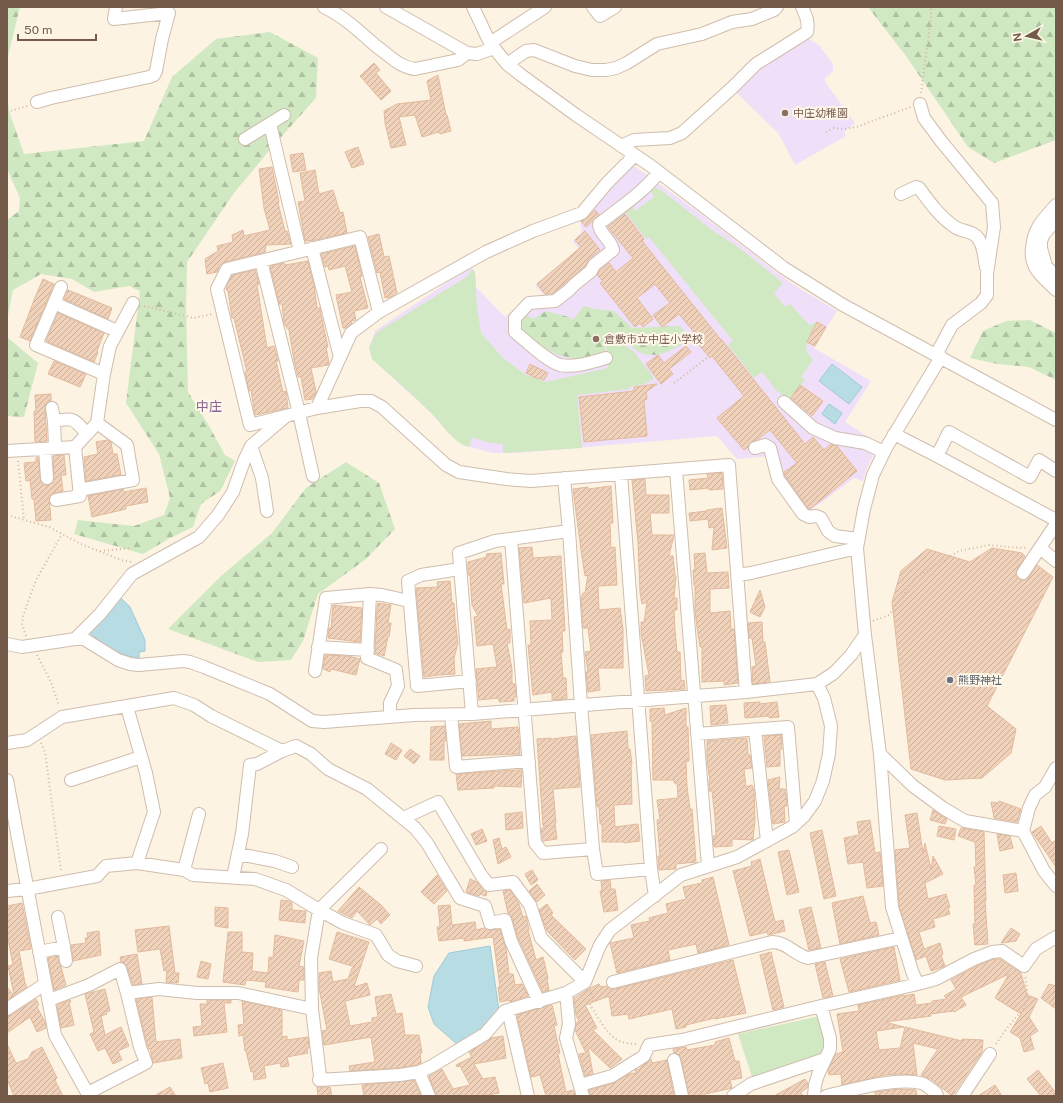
<svg xmlns="http://www.w3.org/2000/svg" width="1063" height="1103" viewBox="0 0 1063 1103" font-family="'Public Sans','Noto Sans JP',sans-serif">
  <style>
    .education { fill: #f0dff8 }
    .forest { fill: url(#forest-firs) }
    .park { fill: #d0e9c2 }
    .water { fill: #b8dce4; stroke: #9ecbd6 }
    .building { fill: url(#building-hatch); stroke: #e3ba9c }
    .lines { fill: none; stroke-linecap: round; stroke-linejoin: round }
    .minor-casing { stroke: #cfbdad; stroke-width: 14 }
    .path { stroke: #d5b69e; stroke-width: 2; stroke-dasharray: 1 3; stroke-linecap: butt }
    .minor { stroke: #fff; stroke-width: 12 }
    .education-dot { fill: #8d6e63; stroke: #fff7e8; stroke-width: 1.5 }
    .worship-dot { fill: #6b7280; stroke: #fff7e8; stroke-width: 1.5 }
    .labels { text-anchor: middle; stroke-width: 4; stroke-linejoin: round; paint-order: stroke }
    .education-label { font-size: 11px; fill: #785e54; stroke: #fff7e8; text-anchor: start }
    .worship-label { font-size: 11px; fill: #5b616d; stroke: #fff7e8; text-anchor: start }
    .quarter-label { font-size: 13px; fill: #886596; stroke: #fff7e8 }
  </style>
  <defs>
    <pattern id="forest-firs" width="22" height="20" patternUnits="userSpaceOnUse"><rect width="22" height="20" fill="#d0e9c2"/><path d="M5 1l3.5 6h-7zM16 11l3.5 6h-7z" fill="#adc0a0"/></pattern>
    <pattern id="building-hatch" width="6" height="6" patternUnits="userSpaceOnUse"><rect width="6" height="6" fill="#f0d2bb"/><path d="M-1 1l2-2M0 6l6-6M5 7l2-2" fill="none" stroke="#c7ad9a"/></pattern>
  </defs>
  <rect width="100%" height="100%" fill="#fcf3e3"/>
  <!-- education -->
  <path class="education" d="M807 38 819 45 833 64V71L825 78V82L855 123 844 132 846 136 795 165 779 134 735 91 766 60Z
    M633 165 697 211 779 274 799 288 837 311 814 348 871 381 845 422 879 444 867 468 863 481 854 478 799 519 774 480 769 456 737 459 717 436 517 453H492L463 445 449 433 429 411 372 359 369 348 375 331 470 267 475 272 476 287 505 317 525 300 547 299 535 285 579 249 573 241 582 232 579 218Z"/>
  <!-- forest -->
  <path class="forest" d="M7 7H20L7 60Z
    M868 7H1056V140L994 163 968 147 906 56Z
    M270 32 318 58 316 98 273 146 234 193 187 262 186 307 188 392 209 426 225 455 235 461 220 491 201 504 193 527 170 538 143 554 74 534 78 520 134 526 164 515 170 498 159 454 126 403 140 291 129 286 94 292 72 279 41 274 13 290 7 321V220L19 211 20 198 7 169V92L9 111 24 154 144 141 172 77 216 39Z
    M584 306 594 309 614 311 632 328 680 326 691 339C675 348 654 363 636 350 622 340 626 337 607 337L604 355 579 360 555 354 518 331V321L524 313 533 319 546 311 569 317 573 320Z
    M1030 320 1056 333V380L1029 367 998 364 970 358 983 331 1006 321Z
    M7 337 38 363 24 417 7 416Z
    M346 462 379 483 395 529 366 559 318 594 303 641 291 660 258 662 168 629 221 576 272 533 306 488Z"/>
  <!-- park -->
  <path class="park" d="M654 187 661 190 712 230 738 247 783 283 774 293 785 307 790 304 809 325 817 322 807 342 806 350 813 360 801 377 805 380 789 400 777 391 762 372 754 378 728 345 733 341 649 237 646 239 624 210 630 205 635 211 654 197 651 191Z
    M472 269 475 272 477 308 481 333 503 358 526 375 546 382 608 368 606 343 617 340 634 352 654 378 645 384 629 387V389L577 395 582 448 503 453V444L486 442 472 437 469 447C452 443 441 421 428 410 410 392 391 376 372 359L369 348 376 333 468 276Z
    M820 1016 828 1038 825 1057 754 1083 738 1034Z"/>
  <!-- water -->
  <path class="water" d="M832 364 862 387 849 404 819 381Z
    M829 404 842 413 835 424 822 414Z
    M119 596 130 607 145 640V651L139 652V658C118 656 102 643 86 630Z
    M490 946 499 1011 479 1032 458 1045 434 1024 428 1007 434 976 449 953Z"/>
  <!-- building -->
  <path class="building" d="M374 63 380 70 376 73 391 91 381 100 360 76Z
    M438 75 446 115H447L451 131 440 134 439 132 422 137 415 115 399 117 406 145 391 148 385 123 384 111 397 104 431 100 427 81Z
    M358 147 364 164 352 168 345 152Z
    M303 153 306 170 293 172 290 155Z
    M272 167 279 202 278 203 285 231H287L291 244 266 245 265 252 225 262 220 265 217 272 207 274 205 259 218 251 217 246 233 242 232 235 243 230 244 236 270 230 264 208 259 169Z
    M315 170 319 194 333 190 340 213 343 212 347 233 316 240 305 241 298 202 305 201 300 173Z
    M595 210 599 215 586 227 581 221 587 218Z
    M625 214 644 239 642 241 721 340H722L805 444 813 437 824 450 831 444 837 446 857 471 810 509 808 508 785 476 784 472 797 463 770 430 758 439 750 443 748 447 744 450 717 418 744 396 712 356 710 358 695 340 698 337 679 314 662 327 653 315 670 303 655 284 637 298 653 319 643 327 640 323 635 327 600 283 603 281 597 275 600 270 609 263 616 272 633 258 608 227Z
    M585 231 600 250 589 259 585 266 563 285 552 294H545L537 284 581 247 575 240Z
    M379 234 384 257 389 256 397 293 391 297 385 298 380 272 377 273 368 237Z
    M355 246 362 276 360 277 368 308 354 311 356 320 351 321 352 323 346 328H343L336 295 352 292 345 266 329 270 328 266 325 267 321 254Z
    M308 261 314 285 317 308H320L321 315 328 347H326L329 363 328 365 311 368 316 392 313 399 305 400 301 377H298L294 360 289 330 284 324 282 304H279L270 266 284 263 285 265Z
    M255 270 259 284 257 285 267 348 274 346 278 361H276L283 392 286 391 288 408 255 415 251 390 249 391 245 372H247L234 318H232L228 291H227L226 287 232 275Z
    M43 279 54 284 30 341 20 337 36 295Z
    M68 290 112 308 108 319 64 299Z
    M58 313 104 333 97 351 98 352 94 362 46 341Z
    M817 322 826 327 815 346 807 342Z
    M686 346 691 352 669 369 673 374 661 384 646 364 658 355 664 363Z
    M54 361 86 374 80 387 48 374Z
    M530 364 548 373 544 380 539 378 538 379 526 373Z
    M657 384 646 392 647 399 644 400 647 436 584 442 579 397 634 391V387Z
    M800 385 823 401 812 416 791 398Z
    M51 394V401L47 402 45 409 47 441 35 442 34 411H36L35 395Z
    M107 440 111 442 113 454H117L121 475 86 481 84 457 98 454 96 442Z
    M64 455 66 475H61L63 491 54 493 49 496 51 520 36 521 34 499H32L30 480 26 481 24 463 36 462V457H38L41 482 43 485H48L54 482V478L53 456Z
    M722 473 723 489 709 490V488L690 490 689 480 708 478 707 474Z
    M645 479 646 495H669V513H650L652 535H674L669 556H673L675 576H676L674 598H677V610H674L675 630 677 652H680L681 681 684 680 685 689 646 691 645 676 649 675 641 633V622H644L647 602 642 604 640 592 638 543 632 480Z
    M611 486 613 523H610L611 548 615 547 617 585 598 586 599 610 620 608 623 629V668H598L600 690 588 692 586 672H588L585 652 591 651 588 628H583L581 598 583 593H585L588 575 585 576 581 550 573 489 588 487V489Z
    M146 488 148 502 126 506V509L92 517 88 496 123 489 124 492Z
    M722 508 727 548 712 550 714 527 709 528 708 519 690 521 689 513 707 511V510Z
    M532 547 533 558 561 556 565 631H562L563 652H561L563 678H566L567 699 552 700V692L533 695 528 645H531L530 621 552 620 551 598 524 603 519 548Z
    M992 548 1022 553 1025 556 1016 572V577L1019 579 1023 580H1027L1037 565 1053 577 987 706 1016 729 1011 753 982 778 945 780 911 769 892 602 901 571 927 549 970 562Z
    M501 553 504 584H501L507 630 510 629V643H507L512 669V684H515L516 697H514V701L499 702V698L479 700 476 669 497 667 493 644 477 646 474 617 478 616 472 605 470 575H468V562L487 557 486 554Z
    M705 553 707 573 728 572 729 588 710 589V613L730 611 731 629H734L738 683 724 685V681L702 682V647H700L697 627 695 611V585H694L693 570H695L694 554Z
    M450 581 452 603H454L455 620 458 643 454 658 455 674 438 675 424 677 416 588 438 587 437 582Z
    M760 590 765 607 760 617 750 612Z
    M378 603 391 605 388 623H391L389 637H388L384 656 375 653 377 608Z
    M333 605 362 608 360 642 328 638 329 628H331Z
    M762 622 763 642H765L770 682 753 684 752 667 756 666 752 638H749L748 623Z
    M325 655 348 656 360 659 356 675 331 669 330 672 323 669Z
    M760 702V704L777 702 779 717 769 718V716L745 718 744 703Z
    M726 705 728 723 711 725 710 706Z
    M664 708 665 715 686 708V727H688L689 761 686 762 687 787 690 809H692L696 862 676 864V869L659 870 658 856H660L657 820 660 819 657 800 678 798 677 783H674V780H653L652 721H650V709Z
    M491 721V729L518 727 520 754 462 756 459 724Z
    M445 726 446 741H444V760H430L431 727Z
    M627 731 628 749H630L632 764H631L632 804 614 805 615 827 638 824 640 841 624 843 623 842H602V824H600L599 806 597 807 591 735Z
    M781 735 782 749H780V766L767 767 764 736Z
    M576 736 580 787 553 789 556 823H555L557 839 543 841 541 829 547 826H543L537 739 551 738V739Z
    M747 738 748 755H750L752 768 744 769 746 787 752 785 754 790 755 820 753 840 732 839V846L714 847 713 836H716L715 818 712 791H709V780H710L707 761V741Z
    M391 743 402 750 396 760 385 754Z
    M410 749 420 756 414 764 404 756Z
    M516 770H522L521 787 494 786V788L458 790 456 774Z
    M780 777 779 789H785L786 794 787 806H784L785 822 773 824 768 780Z
    M999 801 1021 809 1017 822 994 818 991 802 998 803Z
    M933 810 947 819 945 824 930 820Z
    M522 812 523 828 506 830 505 814Z
    M917 813 923 853 925 843 931 869 933 856 943 874 925 883 928 899 946 894 950 907 948 908 950 914 933 919 935 927 919 932 924 949 940 943 943 954 941 955 945 966 931 971 926 956 916 960 899 906 895 850 910 848 905 815Z
    M870 820 875 853 880 852 883 886 867 888 863 862 848 864 844 838 859 835 857 822Z
    M939 826 956 829 954 840 937 836Z
    M1041 826 1052 843 1056 840V867L1032 832Z
    M961 828 984 832 986 901H985L988 944 975 945 973 924H975L974 885H976L974 867H976L975 842 958 836Z
    M482 829 487 841 476 845 471 834Z
    M822 830 836 896 824 899 810 833Z
    M997 834 1010 836 1013 848 1000 851Z
    M499 838 502 849 506 847 511 857 498 864 493 840Z
    M789 850 799 892 787 895 778 852Z
    M760 859 775 922 783 920 785 931 768 935 767 932 750 936 733 871 752 866 751 862Z
    M532 870 538 880 531 885 525 874Z
    M1016 873 1018 891 1005 893 1003 875Z
    M437 875 447 891 434 904 421 892Z
    M713 877 729 945 698 953 696 944 668 950 670 960 617 973 610 943 634 938 631 925 650 921 649 918 668 913 666 904 686 899 683 887 702 883V880Z
    M470 879 477 882 483 890 487 892 486 896 480 894 479 896 466 892Z
    M610 880 611 889H615L618 910 604 912 600 891H602L601 881Z
    M537 884 545 895 537 902 529 891Z
    M359 887 380 904 390 915 381 924 377 919 370 925 357 911 352 918 338 911Z
    M510 890 518 901 523 917 526 916 529 930H528L536 960 543 957 548 978 547 979 549 990 543 992 518 938 512 918 508 913 503 891Z
    M863 896 870 923 876 922 879 935 840 944 832 903Z
    M281 900 289 901 292 903V910L306 911 305 923 279 920Z
    M22 903 31 949 19 951 25 983 27 987 14 995 8 966 13 965 8 939H7V906Z
    M547 904 553 913 551 915 586 949 575 960 547 931 539 910Z
    M450 905 452 925 475 922 476 930 484 928 488 930 500 929 506 948 509 974H513L515 985 522 984 528 996 510 1002V1000L500 1002 498 987H500L493 937 464 941V938L439 941 437 927 440 926 438 906Z
    M215 907 228 908V928L215 926Z
    M811 907 821 948 809 950 799 910Z
    M169 926 175 973H179L178 983 166 982 167 970 164 971 160 949 138 952 135 930Z
    M1011 928 1020 934 1016 941 1001 943Z
    M99 931 101 955 73 961 71 945 86 943 85 938H88L87 933Z
    M228 932H242V952L253 953 252 971 268 973 269 957 273 958 275 935 304 941 299 966 304 967V980H299L298 992 265 987 266 982 246 980 245 985 223 982Z
    M337 932 369 942 354 987 367 983 370 995 345 1001 350 1026 372 1022V1018L378 1017 375 997 391 994 396 1014 402 1013 405 1035H419L422 1053H420L421 1063 417 1065 399 1068 350 1071 349 1066 375 1062 371 1037 324 1045 322 1031 327 1030 319 988V973L331 971 333 982 348 979 352 968 355 967 329 959Z
    M894 947 900 980 849 992 840 959Z
    M771 952 784 1007 773 1010 760 955Z
    M137 954 142 984 133 985 127 967 125 964 121 962 120 957Z
    M58 956 66 985 54 990 48 958Z
    M994 959H1000L1021 973 1027 995 1038 999 1029 1017 1038 1031 1030 1036 1034 1049 1024 1052 1020 1038 1010 1032 1021 1014 995 998 1009 974 961 997 966 1005 954 1012V1011L930 1014 931 1016 885 1022 904 1027 876 1031 879 1050 900 1048 905 1027 962 1041V1039L983 1040 982 1052 952 1096 931 1079 921 1075 938 1049 913 1043 917 1075 898 1074 885 1075 842 1085 841 1074 829 1075 828 1070 836 1054 843 1052 837 1014 859 1011 858 1005 904 995V996L914 994 916 1005 932 1003V1001L947 999 944 996 956 989 951 980 977 966Z
    M733 960 746 1013 715 1019V1018L686 1025V1027L676 1029 672 1009 629 1019 628 1014 612 1016 609 996 585 1005 597 1028 593 1030 622 1059 610 1068 588 1047 593 1074 585 1076 579 1054 586 1053 575 1030 576 1023 579 1021 576 1015 574 998 590 988 599 984 601 987 607 986 611 989H615Z
    M201 961 211 964 208 979 197 977Z
    M825 962 833 996 823 998 815 964Z
    M1049 984 1056 986V1009L1041 998Z
    M7 987 14 996 7 1000Z
    M105 989 110 1011 106 1012 107 1014 101 1016 105 1035 121 1027 129 1046 118 1051 122 1060 113 1064 105 1048 98 1051 90 1034 94 1032 85 994Z
    M152 997 156 1042 180 1039 182 1058 153 1063 150 1048 149 1049 147 1045 136 999Z
    M36 999 39 1005 37 1007 45 1022 46 1028 37 1032 30 1017 7 1033V1016L11 1015Z
    M70 1000 71 1002H69L74 1025 61 1028 57 1005Z
    M207 1000H231V1003H224L227 1032 194 1036 193 1027 202 1026 200 1004H207Z
    M242 1001 282 1010V1037L287 1036V1040L308 1037 309 1048H307L308 1053 287 1057 289 1066 281 1067 280 1063 264 1066 266 1078 254 1080 253 1071 251 1072 246 1051H245L243 1035 239 1036 238 1025 244 1024Z
    M552 1005 557 1025 554 1026 560 1053 558 1054 566 1092 573 1090 575 1096H546L540 1075 531 1077 517 1015Z
    M503 1036 506 1058 474 1064 483 1079 495 1077 499 1093 482 1096H436L429 1076 442 1069 453 1089 470 1085 460 1066 457 1067 456 1065 472 1057 469 1052 491 1038Z
    M729 1038 735 1061H739L742 1078 730 1080 732 1088 705 1094V1096H689L681 1058 679 1055 674 1053 673 1049 686 1047 687 1050 715 1045V1042Z
    M7 1044 16 1063 28 1059 32 1052 42 1047 57 1078 55 1080 63 1096H14L7 1079Z
    M651 1059 652 1063 667 1060 674 1096H590L589 1090 614 1083 629 1074 636 1073 635 1070 640 1069V1068Z
    M223 1063 228 1088 210 1092 208 1083 205 1084 201 1068Z
    M1038 1070 1056 1093V1096H1041L1027 1079Z
    M805 1079 808 1083 807 1088 801 1092 802 1096H774Z
    M414 1080 421 1096H364L362 1085Z
    M995 1085 1002 1096H978Z
    M170 1087 176 1096H154Z
    M317 1087H330L332 1096H318Z
    M899 1089 916 1090 917 1096H875V1092Z"/>
  <g class="lines">
    <defs>
      <path id="minor" d="M324 7C343 16 360 32 376 46 389 55 399 67 415 69L458 60 467 53
        M386 7 467 53 477 54 494 48
        M473 7 490 43 507 64 521 75 576 115 651 166 784 268 843 305 1056 420
        M593 7 600 16 615 7
        M490 43 545 7
        M507 64 526 51 534 50 575 66 592 70H606L616 68 627 63 657 44 702 34 732 22 752 19 774 10 777 7
        M37 102 51 98 149 77 154 75 156 71 162 39 169 13 114 19 116 7
        M920 104 924 118 941 141 992 203 994 227 987 274V295L981 303 952 325 936 355
        M270 124 300 251
        M245 139 284 115
        M621 146 634 140 670 138 682 133 732 88 756 64 807 32C809 22 806 16 802 7
        M901 194 916 187 919 188C930 203 940 217 955 227 962 232 971 230 977 237 984 244 984 258 986 267
        M1056 205C1043 220 1034 227 1032 248 1031 255 1032 261 1035 267 1039 275 1049 283 1056 290
        M1056 220 1044 234 1041 241V248L1046 266 1056 277
        M360 237 379 312 351 333 317 408 250 425 217 289 227 269Z
        M312 248 340 357
        M261 261 299 413 313 476
        M61 287 36 345 104 374
        M54 303 117 331
        M379 312 486 252 533 231 582 213 607 183 635 155
        M606 358C592 362 575 368 560 365 547 361 526 341 515 332V318L529 303 555 301 568 291 575 284 591 271 594 265 613 250C611 239 599 234 599 224 620 207 642 194 659 172
        M784 402 813 428 835 438 865 443 884 452
        M52 408 54 421
        M317 408 360 401H371L382 407 446 465 459 472 506 479 531 481 729 465 746 692
        M894 434 937 456
        M251 446 262 478 267 511
        M55 448 54 421C74 417 74 419 87 434
        M755 448 765 445 770 448 778 479 803 514 809 517 816 516 821 518 828 531 835 536 858 539
        M45 449 47 478
        M7 451 75 447 97 423 104 374 110 346 133 303
        M676 470 708 866
        M1056 471 1039 460 1030 477 949 432 937 456 1056 520
        M621 474 651 869 655 896
        M79 490 133 480 127 445 97 423
        M56 500 80 496 75 447
        M569 531 581 705 593 849
        M511 539 535 843 543 853 593 849 597 874 651 869
        M1040 548 1056 561
        M460 569 421 575 408 581 417 686 470 681
        M1023 573 1056 524
        M738 575 751 573 857 548
        M370 594 367 658 396 670 398 686 390 703V717
        M75 639 100 614 132 574 199 537 218 515 233 492 244 461 251 446 285 417
        M7 644 22 647 75 639H84L118 660 130 664 139 665 183 661 190 662 204 667 270 694 312 721 324 722 414 715 472 714 746 692 817 684 834 673 851 655 865 635
        M318 647 368 650
        M315 671 326 598 370 594 382 595 409 601
        M127 707 146 773 154 812 137 863
        M472 714 459 553 495 541 569 531 564 478
        M451 715 456 767 529 761
        M755 730 767 841
        M697 734 788 727 796 823
        M7 743 27 740 62 717 174 698 194 705 211 716 282 751 296 746 311 754 328 769 367 789 415 828 427 843 460 898 485 906 490 923 505 920 511 941 539 1002
        M880 754 913 786 943 808 965 821 1023 831
        M1056 768 1045 787 1035 795 1029 808 1023 831 1044 871 1056 886
        M7 780 55 1035 89 1096
        M71 780 141 757
        M403 818 438 802 481 875 489 885 513 882 530 905 541 938 585 982
        M381 849 319 910 343 923 376 935 388 955 397 961 416 966
        M238 854 275 861 292 867
        M184 870 199 814
        M233 877 242 834 250 765 257 764 282 751
        M7 891 27 889 97 876 106 866 137 863 184 870 193 875 255 879 286 890 319 910 311 958 312 1009 320 1076 319 1080 400 1075 419 1072 432 1066 485 1034 505 1011 566 993 585 982 600 945 610 930 681 875 737 857 792 827 804 816 815 801 823 781 829 754 831 726 824 698 817 684
        M58 917 64 947
        M39 952 64 947 66 961
        M613 982 772 942C787 942 795 955 808 958L901 938
        M918 984 913 974 892 907 880 754 865 635 857 548 864 509 873 475 886 448 941 357
        M566 993 569 1024 566 1038 583 1096
        M49 1000 89 985 120 969 127 993 159 989 197 993H238L312 1009
        M7 1009 45 984
        M508 1010 528 1096
        M674 1060 682 1096
        M419 1072 429 1096
        M580 1085 612 1076 644 1056 649 1045 682 1040 821 1006 918 984 936 979 974 959 992 952 1002 951 1024 966 1036 949 1056 937
        M88 1093 146 1063 140 1047 127 993
        M733 1096 751 1084 825 1059
        M814 1096 815 1085 818 1075 830 1049V1038L821 1006
        M826 1096C853 1090 894 1077 921 1083 926 1084 932 1090 936 1093L937 1096
        M962 1096 990 1054"/>
    </defs>
    <!-- minor casing -->
    <use href="#minor" class="minor-casing"/>
    <!-- path -->
    <path class="path" d="M921 93 931 17V7
      M7 112 27 106
      M826 132 834 128 843 129 856 127 911 107
      M7 136V156
      M144 306 194 318 212 314
      M674 383 708 357
      M18 461 24 520
      M7 515 49 527 81 544 121 560 131 562
      M100 551 131 548
      M873 621 889 615 916 577 959 551 989 545 1009 547 1027 548
      M26 636 22 624 23 616 36 580 62 534
      M37 655 51 682 59 706
      M41 743 45 752 61 871
      M590 990 594 1000 590 1005C596 1014 607 1034 616 1039 622 1043 630 1044 638 1044
      M996 1044 1007 1028 1023 1009 1028 997 1025 975"/>
    <!-- minor -->
    <use href="#minor" class="minor"/>
  </g>
  <!-- markers -->
  <g class="education-dot">
    <circle cx="785" cy="113" r="4"/>
    <circle cx="596" cy="339" r="4"/>
  </g>
  <circle class="worship-dot" cx="950" cy="680" r="4"/>
  <g class="labels">
    <!-- education labels -->
    <g class="education-label">
      <text x="793" y="117">中庄幼稚園</text>
      <text x="604" y="343">倉敷市立中庄小学校</text>
    </g>
    <!-- worship labels -->
    <g class="worship-label">
      <text x="958" y="684">熊野神社</text>
    </g>
    <!-- quarter labels -->
    <g class="quarter-label">
      <text x="209" y="411">中庄</text>
    </g>
  </g>
  <!-- border -->
  <rect width="1063" height="1103" fill="none" stroke="#735a49" stroke-width="16"/>
  <!-- north arrow -->
  <g transform="translate(1027 36) rotate(262)" stroke="#fff7e8" stroke-width="3" paint-order="stroke">
  <path d="M0-3L7 15L0 10L-7 15Z" fill="#735a49"/>
  <text y="-6" font-size="11" font-weight="bold" text-anchor="middle" fill="#735a49">N</text>
  </g>
  <!-- scale -->
  <path d="M18 34v6h78v-6" fill="none" stroke="#735a49" stroke-width="2"/>
  <text x="24" y="34" font-size="12" fill="#735a49" stroke="#fff7e8" stroke-width="3" paint-order="stroke">50 m</text>
</svg>
